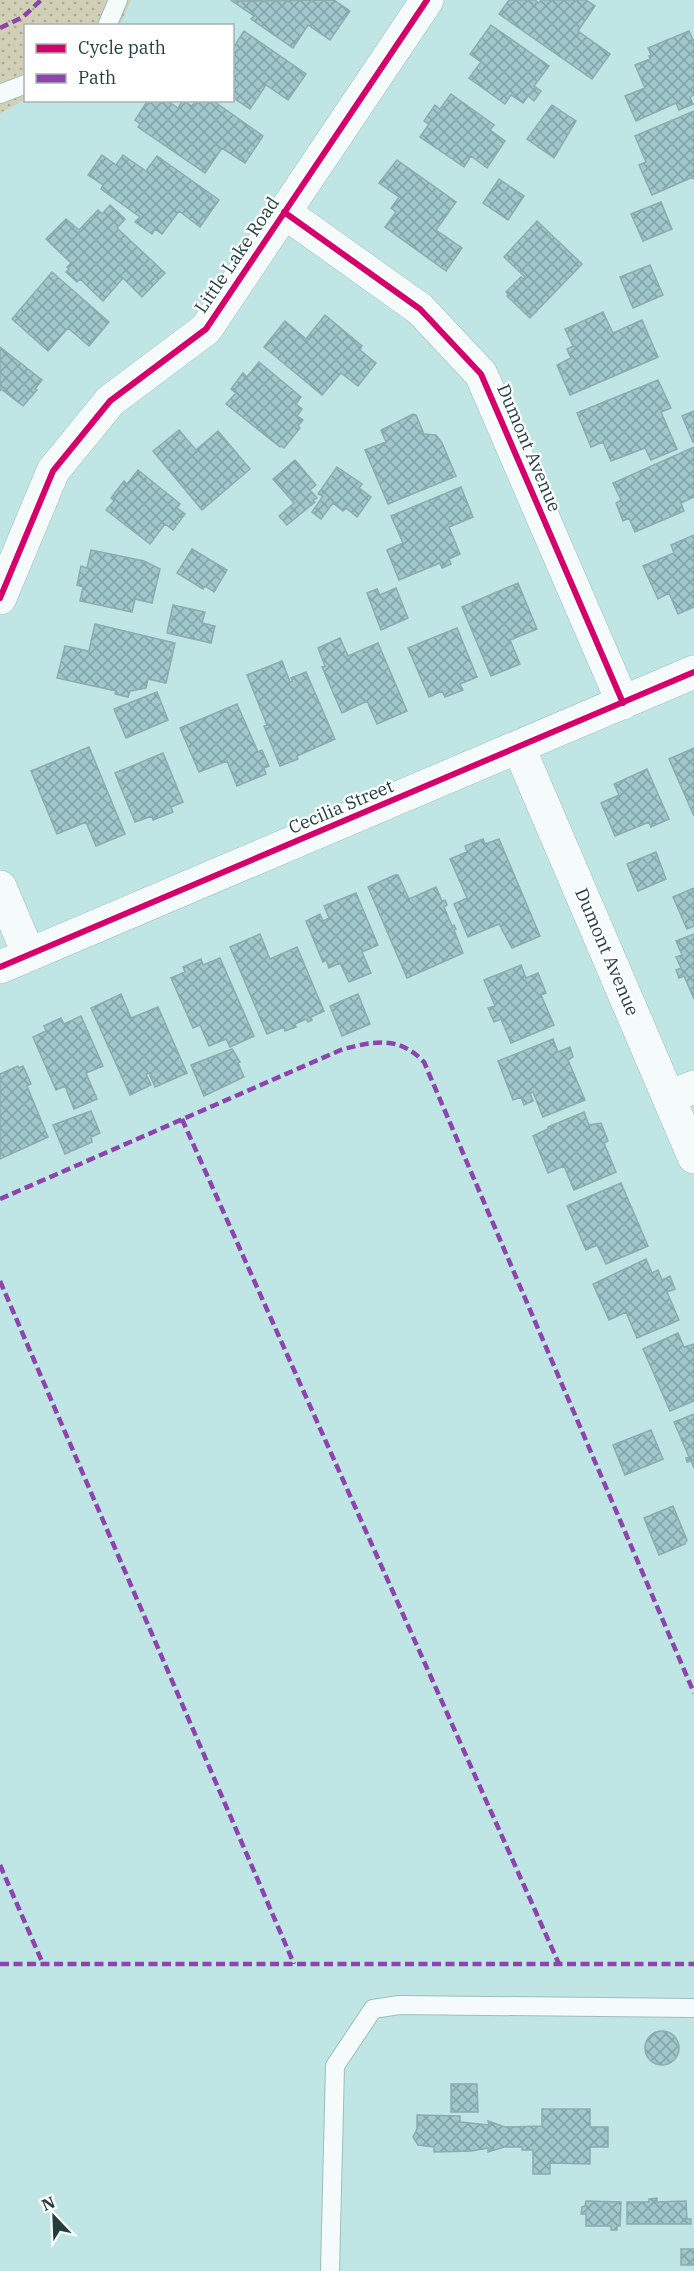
<svg xmlns="http://www.w3.org/2000/svg" width="694" height="2271" viewBox="0 0 694 2271" font-family="'IBM Plex Serif',serif">
  <style>
    .park { fill: url(#park-dots) }
    .building { fill: url(#building-cross-hatch); stroke: #8eabae; stroke-width: 1.5 }
    .lines { fill: none; stroke-linecap: round; stroke-linejoin: round }
    .lane-casing { stroke: #9fbdbd; stroke-width: 20 }
    .street-casing { stroke: #9fbdbd; stroke-width: 34 }
    .lane { stroke: #f5fbfb; stroke-width: 18 }
    .street { stroke: #f5fbfb; stroke-width: 33 }
    .quiet { stroke: #8e44ad; stroke-width: 4.5; stroke-dasharray: 9 4.5; stroke-linecap: butt }
    .cycleway-casing { stroke: #fff; stroke-width: 10 }
    .cycleway { stroke: #d6006c; stroke-width: 6 }
    .labels { text-anchor: middle; stroke-width: 4.5; stroke-linejoin: round; paint-order: stroke }
    .street-label { font-size: 18px; fill: #223f3f; stroke: #fff }
  </style>
  <defs>
    <pattern id="park-dots" width="8" height="8" patternUnits="userSpaceOnUse" patternTransform="scale(1.5)"><rect width="8" height="8" fill="#d1d0b6"/><path d="M2 2h.1M6 6h.1" fill="none" stroke="#a9aa95" stroke-width="1.8" stroke-linecap="round"/></pattern>
    <pattern id="building-cross-hatch" width="8" height="8" patternUnits="userSpaceOnUse" patternTransform="scale(1.5)"><rect width="8" height="8" fill="#9fc7cc"/><path d="M0 0l8 8M0 8l8-8" fill="none" stroke="#81a3a7"/></pattern>
  </defs>
  <rect width="100%" height="100%" fill="#bfe5e5"/>
  <!-- park -->
  <path class="park" d="M0 0H131L120 25 26 26 25 100 0 113Z"/>
  <!-- building -->
  <path class="building" d="M334 0 350 11 330 40 308 25 293 48 251 19 254 16 232 1Z
    M509 0H535L539 3 541 0H586L595 6 578 31 610 54 592 79 499 14Z
    M491 25 549 66 534 86 541 91 534 101 528 96 523 103 511 95 505 104 469 78 481 62 470 54Z
    M244 31 306 74 288 100 266 85 250 109 232 97V44L235 45Z
    M689 31 694 42V95L690 97 693 104 679 110 676 103 636 121 625 96 645 88 635 65 650 59 649 56 651 55 648 48Z
    M451 94 494 125 490 130 505 141 487 168 471 156 464 167 420 137 429 124 424 121 435 105 440 109Z
    M148 100H166L178 108 183 100 192 106 196 100H212L263 136 245 163 222 148 205 173 138 127 140 124 135 120Z
    M552 105 576 121 554 158 527 139Z
    M694 111V180L693 177 652 195 639 165 646 162 635 136Z
    M102 155 116 165 123 155 146 171 157 156 219 200 200 227 179 211 162 234 155 229 152 234 135 222 140 217 101 189 103 185 88 175Z
    M397 160 456 202 436 230 462 248 446 271 385 227 396 212 391 208 399 197 379 183Z
    M499 179 524 196 508 220 483 203Z
    M661 202 672 229 643 241 631 214Z
    M110 205 125 219 117 228 165 273 142 297 123 278 103 301 80 279 77 282 66 272 69 269 67 267 71 263 46 239 66 219 79 230 98 210 102 214Z
    M537 221 582 264 530 318 507 296 508 294 506 292 521 277 524 279 525 277 504 257Z
    M650 265 663 295 633 308 620 277Z
    M52 272 109 322 89 346 68 328 48 351 12 319Z
    M603 312 613 333 642 320 658 357 570 395 557 365 571 358 567 349 573 346 565 329Z
    M325 315 362 346 360 350 376 363 358 386 341 373 322 395 264 347 285 321 306 339Z
    M0 347 42 380 35 389 37 390 23 406 1 389 0 391Z
    M259 362 301 397 296 404 302 409 297 416 303 420 298 426 300 428 284 448 281 446 280 447 226 404 236 393 231 389 243 373 247 377Z
    M658 380 671 408 661 412 677 449 651 460 645 448 611 461 603 442 591 447 577 413Z
    M694 411V442H693L682 416Z
    M413 414 416 415 424 434 436 435 442 443 456 476 388 504 365 450 386 442 381 430Z
    M179 430 196 450 218 431 250 469 202 510 153 451Z
    M694 447V497L681 503 684 511 635 532 629 518 623 521 616 503 621 500 613 483Z
    M295 460 316 485 310 490 317 498 313 500 315 502 287 525 279 516 294 503 273 479Z
    M337 467 362 484 359 488 371 497 357 517 346 508 343 511 333 503 321 519 312 512 323 496 318 494Z
    M138 470 180 504 177 508 185 514 173 530 165 524 150 544 106 510 114 501 111 498 124 481 127 484Z
    M461 487 473 517 449 527 460 554 449 559 451 564 442 568 440 563 399 580 387 550 403 543 391 516Z
    M694 535V607L678 614 669 593 658 599 643 566 674 553 671 545Z
    M192 549 227 570 214 592 205 586 203 589 177 573Z
    M91 550 144 561 160 569 152 603 135 599 132 612 80 601 83 587 77 585 81 566 87 568Z
    M518 583 537 629 510 640 520 664 491 676 462 607Z
    M396 588 408 618 381 630 367 593 377 589 380 595Z
    M173 605 205 612 202 623 215 626 211 643 167 633Z
    M95 624 175 643 166 683 148 679 146 688 130 691 128 697 115 694 116 691 57 678 65 646 89 651Z
    M457 628 477 677 460 684 463 690 445 697 442 691 429 697 408 648Z
    M340 638 348 656 378 643 407 711 377 724 367 701 342 713 322 667 325 666 318 648Z
    M282 661 290 682 292 681 291 678 306 672 335 739 297 756 298 759 280 766 264 726 267 725 247 675Z
    M157 692 168 720 126 738 114 709Z
    M237 704 258 752 262 750 269 766 264 768 266 774 237 786 227 761 199 772 180 728Z
    M89 747 125 834 96 846 86 822 57 834 31 771Z
    M694 748V816L669 759Z
    M163 753 183 802 171 807 173 812 153 820 152 816 135 822 115 773Z
    M647 769 669 819 651 827 649 822 615 836 601 803 619 795 614 784Z
    M483 839 485 844 499 839 540 936 512 948 499 924 468 937 454 904 467 898 450 859 467 852 465 846Z
    M656 852 666 879 638 891 627 864Z
    M395 875H398L409 899 436 887 442 901 445 900 447 905 444 907 452 926 454 925 456 929 454 930 463 953 407 978 368 887Z
    M694 888V926L687 929 673 897Z
    M356 893 378 945 362 952 371 973 349 982 340 963 329 968 326 960 323 962 306 921 320 914 323 921 329 918 324 906Z
    M260 934 270 959 297 947 324 1011 311 1017 312 1020 308 1022 306 1019 295 1024 296 1027 285 1031 284 1027 267 1034 230 947Z
    M694 934V999L684 976 679 978 676 970 681 968 676 957 682 955 676 941Z
    M220 958 254 1036 230 1047 226 1039 209 1046 200 1025 193 1028 171 978 185 972 183 967 201 959 203 965Z
    M521 965 526 978 538 973 546 993 541 995 554 1025 511 1043 501 1019 494 1022 488 1008 495 1006 484 980Z
    M121 994 131 1018 158 1007 187 1073 155 1087 149 1073 146 1074 151 1085 130 1095 91 1008Z
    M358 994 370 1024 342 1036 330 1006Z
    M81 1016 103 1066 86 1073 97 1099 74 1109 65 1086 56 1090 33 1037 46 1031 44 1026 61 1018 64 1024Z
    M553 1039 558 1052 570 1047 573 1057 568 1060 585 1100 543 1117 533 1092 530 1093 533 1101 524 1105 521 1097 513 1100 498 1061Z
    M232 1049 240 1062 238 1063 244 1077 204 1096 191 1065Z
    M18 1066 19 1068 23 1066 31 1084 27 1086 48 1137 0 1159V1074Z
    M91 1111 100 1133 91 1137 92 1142 65 1154 53 1125Z
    M584 1112 589 1125 601 1123 608 1141 604 1143 616 1172 574 1190 564 1166 548 1173 533 1136 548 1129V1127Z
    M621 1183 648 1246 606 1264 597 1245 586 1250 567 1206Z
    M646 1259 652 1273 658 1270 662 1280 670 1276 675 1289 667 1292 679 1320 637 1338 626 1312 609 1320 593 1284Z
    M678 1333 684 1347 694 1344V1401L670 1411 643 1349Z
    M694 1414V1468L691 1461 687 1462 686 1458 689 1457 674 1422Z
    M651 1430 663 1459 625 1475 613 1445Z
    M673 1506 687 1540 685 1544 659 1555 644 1518Z
    M645 2048a17 17 0 1 1 34 0a17 17 0 1 1-34 0Z
    M451 2084H477L478 2112H451Z
    M542 2109H590V2127H608V2147H590V2164L550 2163V2174H533V2150H522V2147H504L488 2152V2148L471 2151 434 2152V2147L418 2145 413 2137 417 2129V2115L460 2116V2122L489 2125 488 2121 505 2127 542 2126Z
    M657 2198V2202L686 2201 687 2219H691V2224H627V2202H649V2199Z
    M586 2201 621 2202 620 2226H617V2230H611V2226H586V2214H581L582 2207 585 2206Z
    M681 2249H694V2265H681Z"/>
  <g class="lines">
    <defs>
      <path id="lane" d="M107 26 118 0
        M0 94 26 84
        M330 2271 335 2066 373 2009 399 2005 694 2008"/>
      <path id="street" d="M284 212 420 309 481 374 623 703
        M0 598 53 471 110 401 206 329 427 0
        M519 748 694 1157
        M0 887 29 955
        M0 967 694 672
        M669 1097 694 1087"/>
    </defs>
    <!-- lane casing -->
    <use href="#lane" class="lane-casing"/>
    <!-- street casing -->
    <use href="#street" class="street-casing"/>
    <!-- lane -->
    <use href="#lane" class="lane"/>
    <!-- street -->
    <use href="#street" class="street"/>
    <!-- quiet -->
    <path class="quiet" d="M0 28 23 17 41 0
      M182 1119 559 1964
      M0 1199 343 1049C376 1041 399 1036 424 1062L694 1693
      M0 1281 294 1964
      M0 1865 43 1964
      M0 1964H694"/>
    <defs>
      <path id="cycleway" d="M284 212 420 309 481 374 623 703
        M0 598 53 471 110 401 206 329 427 0
        M0 967 694 672"/>
    </defs>
    <!-- cycleway casing -->
    <use href="#cycleway" class="cycleway-casing"/>
    <!-- cycleway -->
    <use href="#cycleway" class="cycleway"/>
  </g>
  <g class="labels">
    <!-- street labels -->
    <g class="street-label">
      <text transform="translate(237 255) rotate(-56)" y="6">Little Lake Road</text>
      <text transform="translate(529 448) rotate(67)" y="6">Dumont Avenue</text>
      <text transform="translate(341 807) rotate(-23)" y="6">Cecilia Street</text>
      <text transform="translate(607 952) rotate(67)" y="6">Dumont Avenue</text>
    </g>
  </g>
  <!-- legend -->
  <rect x="24" y="24" width="210" height="78" fill="#ffffff" stroke="#a7b2b2" stroke-width="1.5"/>
  <rect x="36" y="44" width="30" height="9" fill="#d6006c" stroke="#a7b2b2" stroke-width="1.5"/>
  <text x="78" y="54" font-size="18" fill="#223f3f">Cycle path</text>
  <rect x="36" y="74" width="30" height="9" fill="#8e44ad" stroke="#a7b2b2" stroke-width="1.5"/>
  <text x="78" y="84" font-size="18" fill="#223f3f">Path</text>
  <!-- north arrow -->
  <g transform="translate(54 2217) rotate(337)" stroke="#ffffff" stroke-width="4.5" paint-order="stroke">
  <path d="M0-4.5L10 22L0 15L-10 22Z" fill="#223f3f"/>
  <text y="-9" font-size="16" font-weight="bold" text-anchor="middle" fill="#223f3f">N</text>
  </g>
</svg>
